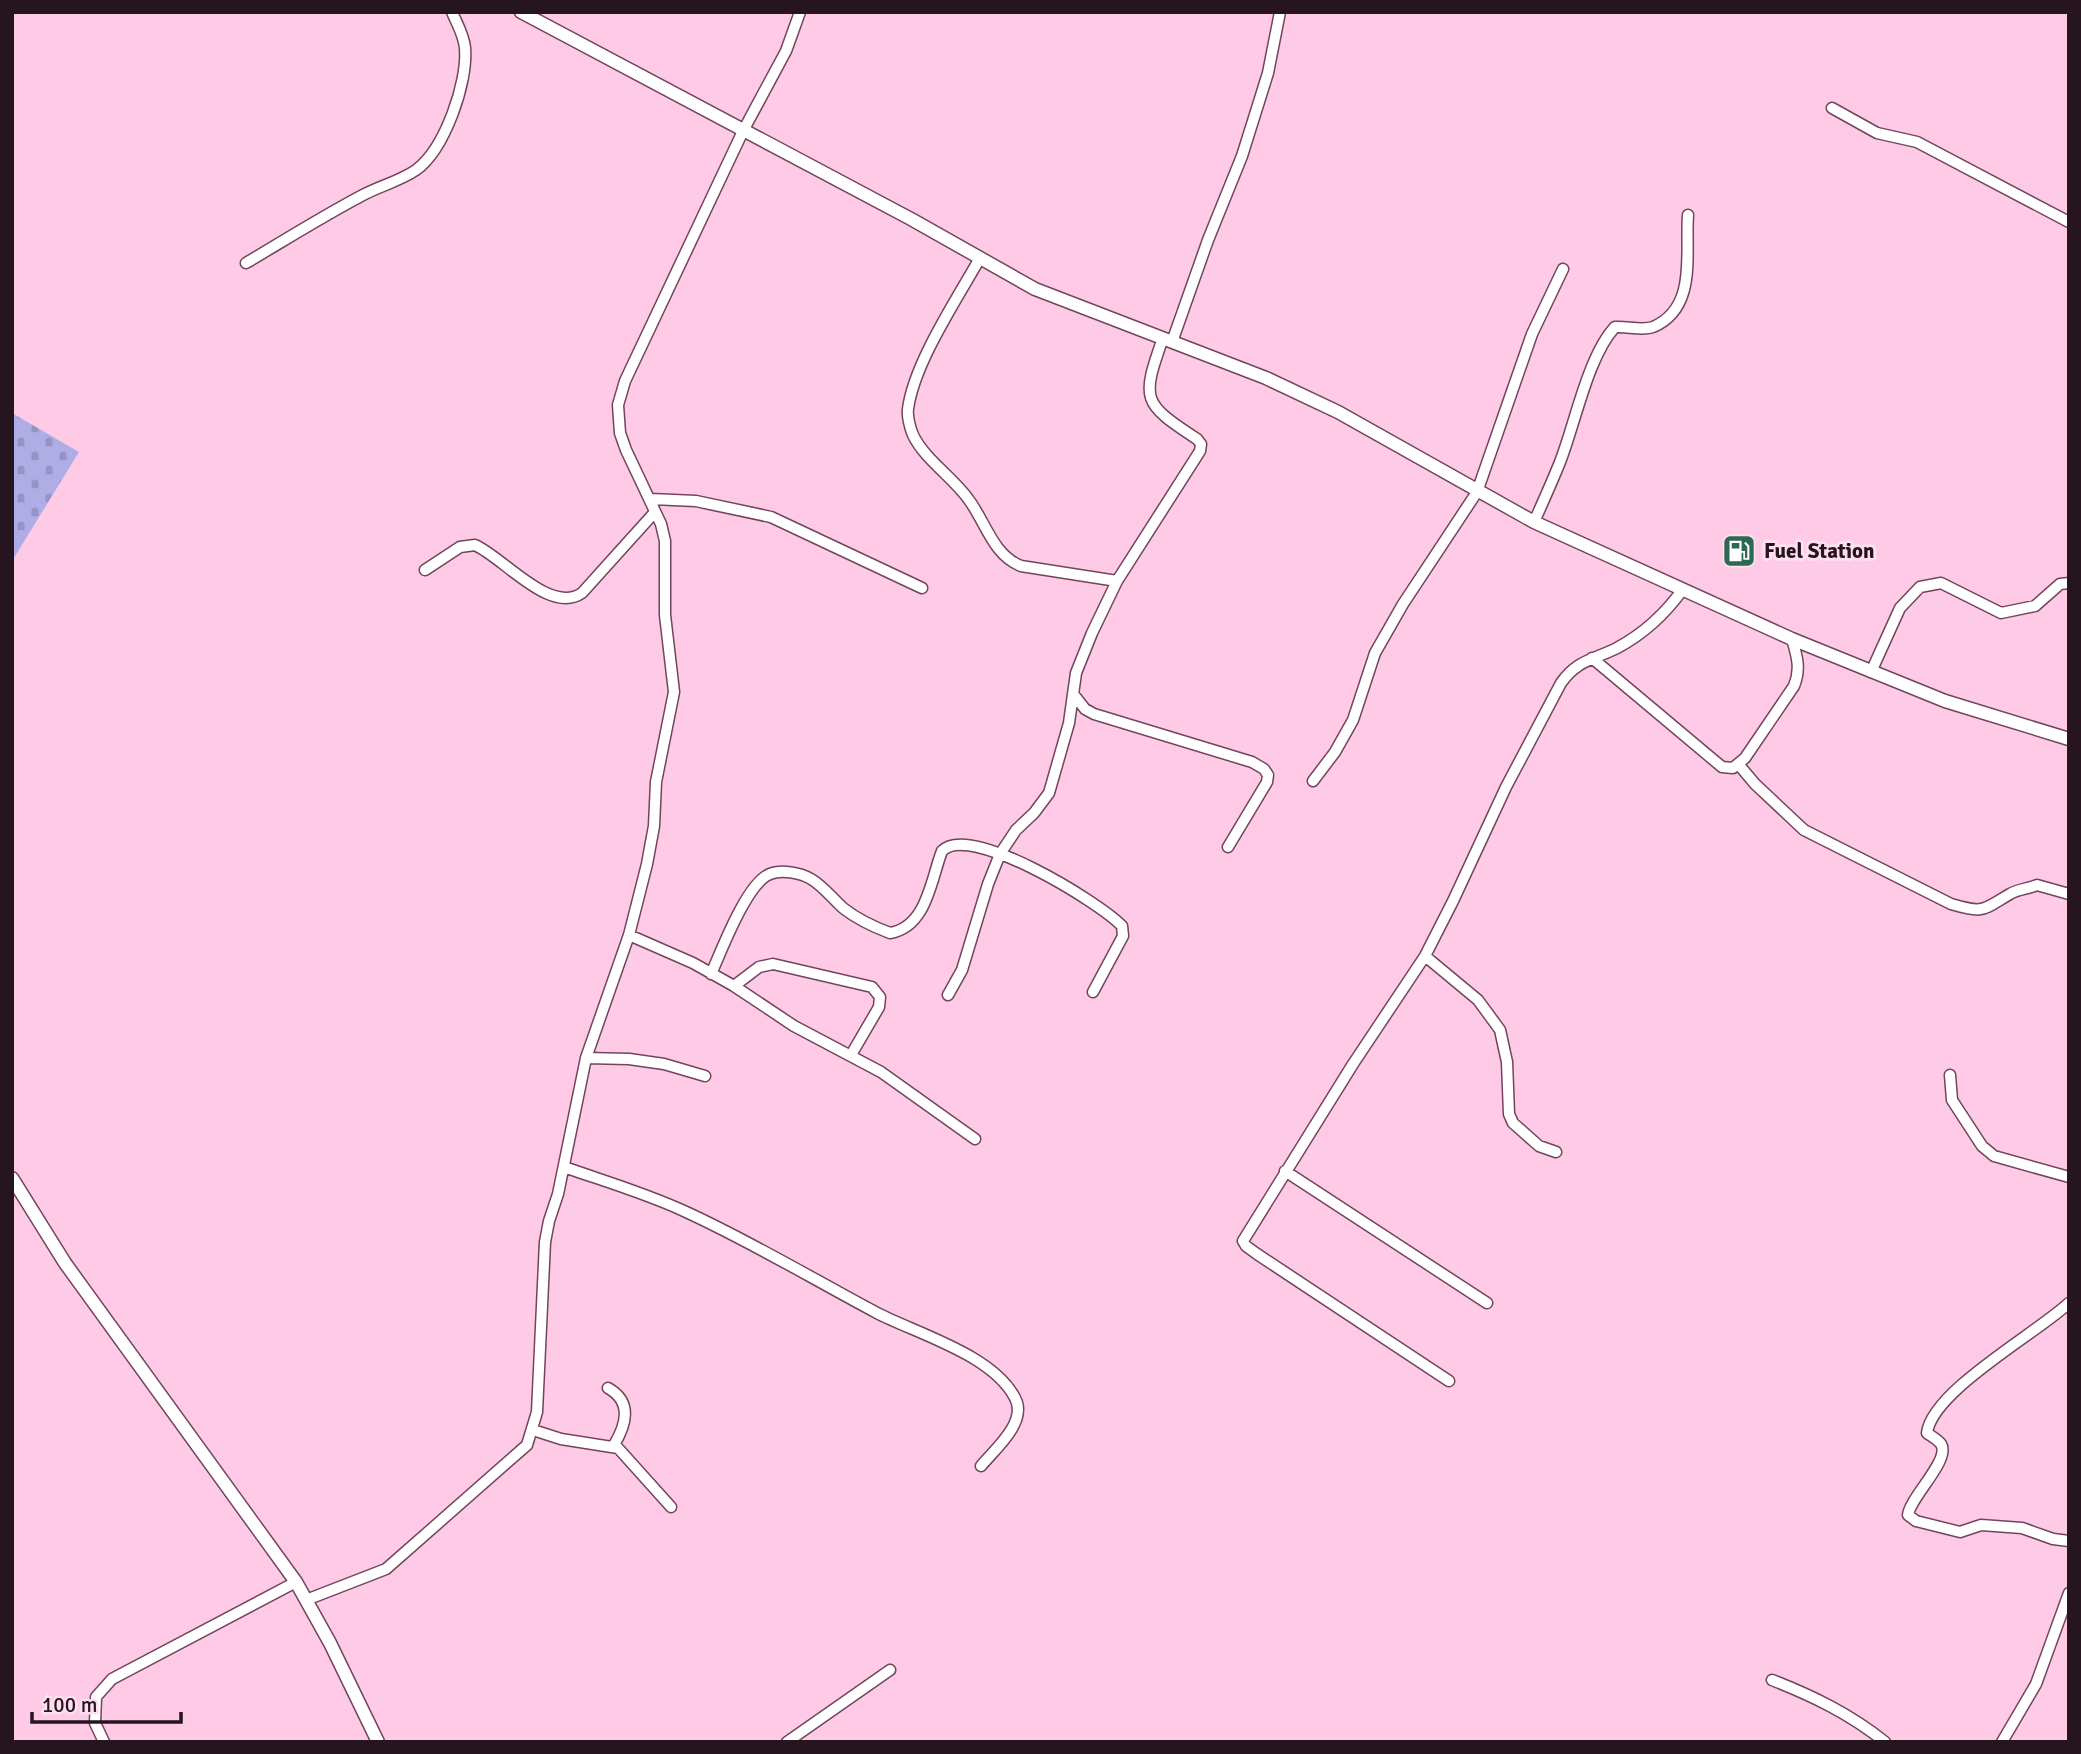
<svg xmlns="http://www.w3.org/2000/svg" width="2081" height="1754" viewBox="0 0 2081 1754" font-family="Signika,sans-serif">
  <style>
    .cemetery { fill: url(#cemetery-stones) }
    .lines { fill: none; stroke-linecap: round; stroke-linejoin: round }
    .minor-casing { stroke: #70455d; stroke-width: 13 }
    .tertiary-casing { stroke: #70455d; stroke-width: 15 }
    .minor { stroke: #fff; stroke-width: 10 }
    .tertiary { stroke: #fff; stroke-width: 12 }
    .labels { text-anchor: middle; stroke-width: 6; stroke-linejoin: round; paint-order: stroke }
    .poi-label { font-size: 21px; font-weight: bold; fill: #26141e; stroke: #fedeef; text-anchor: start }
  </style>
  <defs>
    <pattern id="cemetery-stones" width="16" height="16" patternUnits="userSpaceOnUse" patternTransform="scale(1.75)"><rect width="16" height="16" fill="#afade5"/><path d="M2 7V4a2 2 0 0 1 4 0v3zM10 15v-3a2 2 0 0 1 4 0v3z" fill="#9694c4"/></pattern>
  </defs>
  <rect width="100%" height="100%" fill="#fecae5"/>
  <!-- cemetery -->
  <path class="cemetery" d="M12 413 79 452 12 561Z"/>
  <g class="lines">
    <defs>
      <path id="minor" d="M1832 108 1877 133 1917 142 2069 222
        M980 258C957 299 914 363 908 409 907 416 910 428 913 435 925 460 953 477 969 500 986 523 993 555 1021 566L1117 581
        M246 263C285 240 323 216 363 195 380 186 400 181 416 170 445 149 468 82 465 48 464 35 457 24 452 12
        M1172 342 1208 240 1242 156 1268 73 1280 12
        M651 499 696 501 771 517 922 588
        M1534 522C1543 502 1552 482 1560 462 1575 424 1588 356 1615 327 1627 326 1642 331 1653 327 1698 308 1685 252 1688 215
        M425 570 460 547 475 545C504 558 550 615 582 593L655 512
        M1592 658 1722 767 1733 768 1745 758 1794 686C1801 669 1797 656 1792 639
        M1871 672 1900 608 1920 587 1941 583 2001 613 2035 606 2060 584 2069 583
        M1074 695 1085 709 1094 714 1252 762 1264 769 1268 775 1267 782 1228 847
        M1739 765 1755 784 1804 830 1951 904C1985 914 1982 910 2010 894 2018 889 2028 889 2037 885L2069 894
        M1313 781 1335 752 1353 720 1375 653 1403 604 1477 492 1532 334 1563 269
        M629 935 693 963 734 986 794 1026 881 1072 975 1139
        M1425 956 1478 1000 1500 1030 1507 1062 1509 1114 1513 1123 1539 1146 1556 1152
        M711 974C721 952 747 882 770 874 781 869 801 873 811 879 823 886 833 899 843 908 857 919 874 927 890 933 927 927 931 879 942 851 969 822 1099 902 1122 926L1123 936 1093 992
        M734 986 759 967 773 964 872 987 880 997 879 1007 851 1055
        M948 995 962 970 988 884 1000 854 1016 830 1034 813 1049 793 1069 723 1076 673 1092 633 1117 581 1200 451 1201 444 1197 439C1142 403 1141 400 1163 338
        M586 1058 629 1059 664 1064 705 1076
        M1950 1075 1952 1100 1982 1146 1994 1156 2069 1177
        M564 1167C604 1181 645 1193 684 1211 750 1241 813 1279 877 1313 918 1334 993 1355 1015 1398 1028 1422 995 1449 981 1466
        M1285 1171 1487 1303
        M2069 1303C2037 1333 1932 1391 1927 1433 1931 1436 1938 1440 1941 1444 1951 1460 1910 1497 1908 1515L1916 1521 1960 1532 1981 1525 2022 1528 2053 1539 2069 1541
        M1449 1381 1257 1254 1246 1246 1243 1241 1353 1064 1425 956 1453 901 1506 787 1561 683C1577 660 1593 660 1617 648 1643 634 1666 613 1683 589
        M608 1388C633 1402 626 1425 614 1445
        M533 1430 561 1439 618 1448 671 1507
        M306 1600 386 1569 527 1445 537 1412 545 1242 549 1221 558 1194 586 1058 629 935 647 864 654 826 656 782 674 692 665 615V541L661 524 626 450 620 433 618 405 625 381 743 131 786 51 800 12
        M1772 1680C1813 1696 1850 1714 1885 1742
        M104 1742 95 1723 96 1697 112 1679 296 1582
        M787 1742 890 1670
        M2002 1742 2036 1684 2069 1593"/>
      <path id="tertiary" d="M521 12 911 219 1035 289 1266 378 1338 412 1534 522 1792 639 1945 701 2069 739
        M12 1178 65 1263 296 1582 330 1643 378 1742"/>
    </defs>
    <!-- minor casing -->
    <use href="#minor" class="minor-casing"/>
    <!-- tertiary casing -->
    <use href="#tertiary" class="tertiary-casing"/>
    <!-- minor -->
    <use href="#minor" class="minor"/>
    <!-- tertiary -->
    <use href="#tertiary" class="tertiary"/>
  </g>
  <!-- icons -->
  <defs>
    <symbol id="fuel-square" viewBox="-11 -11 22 22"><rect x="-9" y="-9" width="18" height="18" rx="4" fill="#2e6852" stroke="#fedeef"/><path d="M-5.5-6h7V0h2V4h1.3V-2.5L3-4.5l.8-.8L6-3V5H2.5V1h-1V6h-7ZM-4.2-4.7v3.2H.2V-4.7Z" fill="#fff"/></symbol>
  </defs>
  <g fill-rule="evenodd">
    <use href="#fuel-square" x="1720" y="532" width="38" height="38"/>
  </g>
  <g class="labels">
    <!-- poi labels -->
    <g class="poi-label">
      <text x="1764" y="558">Fuel Station</text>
    </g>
  </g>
  <!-- border -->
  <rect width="2081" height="1754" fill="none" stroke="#26141e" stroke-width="28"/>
  <!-- scale -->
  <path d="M32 1712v10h149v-10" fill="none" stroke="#26141e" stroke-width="3.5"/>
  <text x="42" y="1712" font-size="21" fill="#26141e" stroke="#fedeef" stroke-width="5" paint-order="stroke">100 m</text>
</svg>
